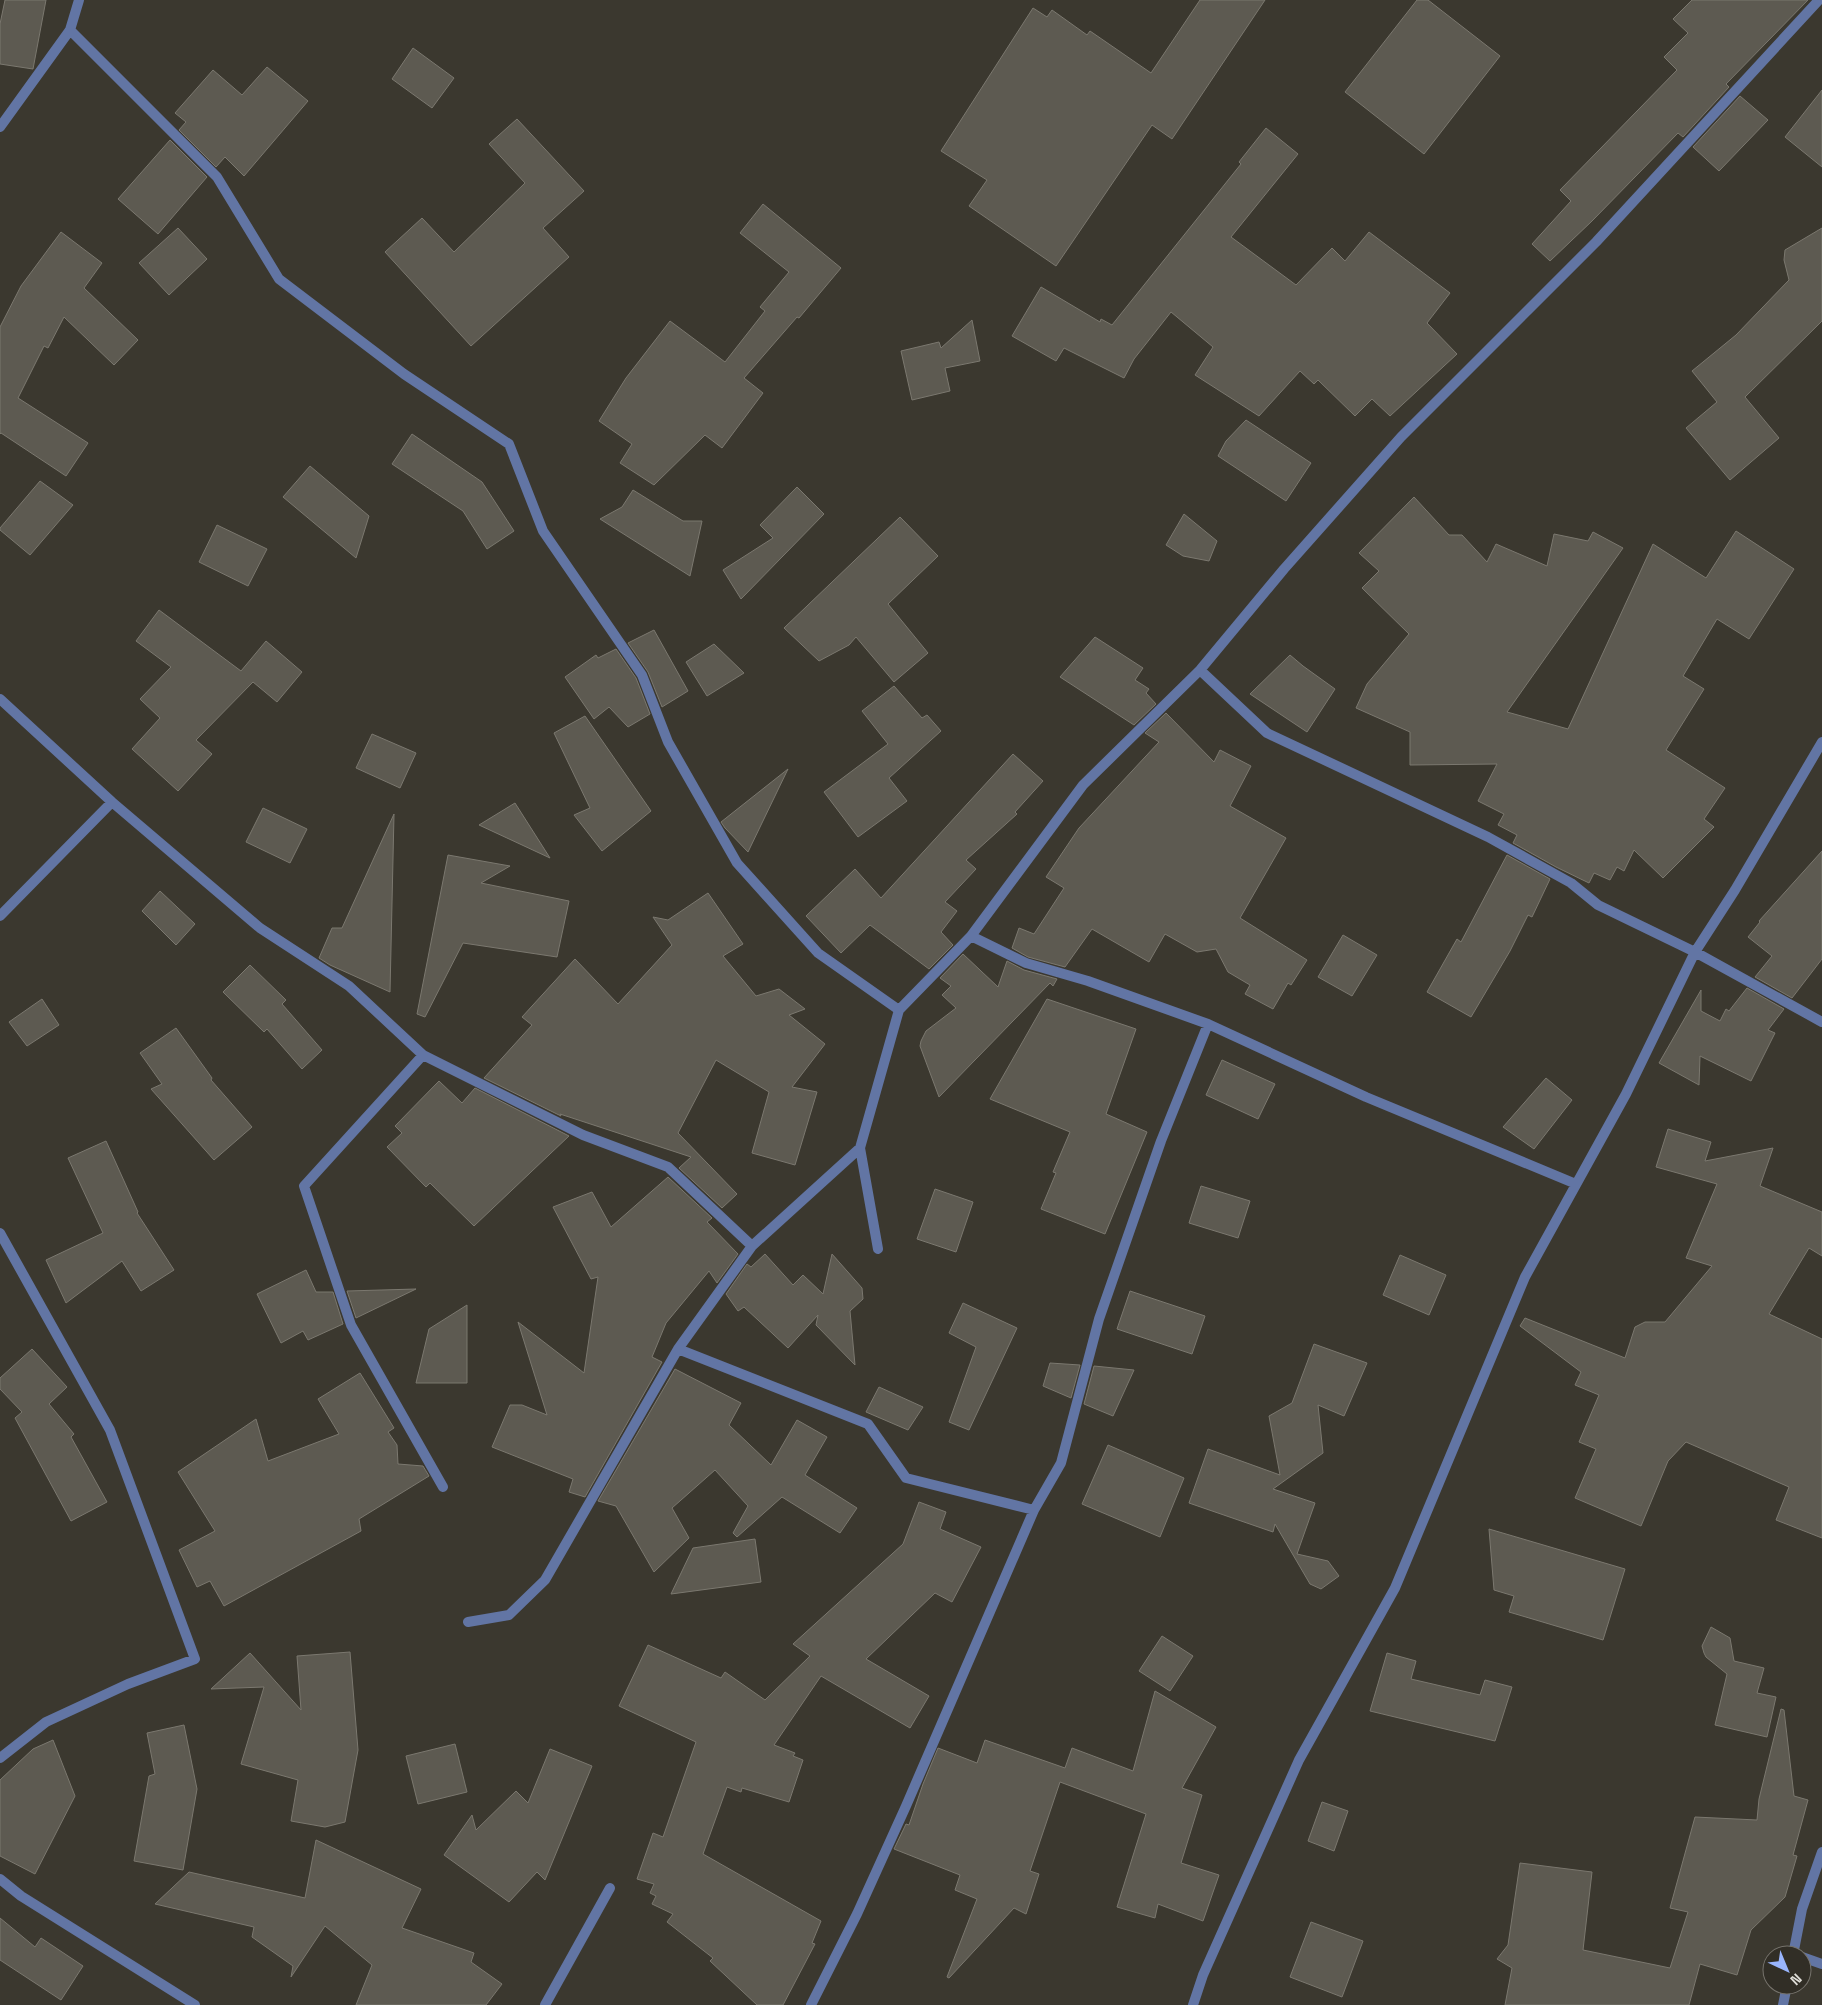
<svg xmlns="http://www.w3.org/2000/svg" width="1822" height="2005" viewBox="0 0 1822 2005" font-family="'Space Grotesk',sans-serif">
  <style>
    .building { fill: #5d5a51; stroke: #7b786f }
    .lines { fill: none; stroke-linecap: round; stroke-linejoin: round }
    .street { stroke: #6275a4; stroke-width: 10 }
  </style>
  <rect width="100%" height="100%" fill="#3b382f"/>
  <!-- building -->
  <path class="building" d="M5 0H46L33 69 0 64V24Z
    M1200 0H1265L1172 139 1152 125 1056 266 969 206 987 180 941 151 1033 8 1047 17 1052 10 1087 35 1090 31 1151 73Z
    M1417 0H1428L1500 56 1424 154 1345 92Z
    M1692 0H1808L1726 84 1729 87 1683 137 1678 133 1592 221 1550 261 1532 244 1571 201 1560 190 1677 70 1664 57 1688 33 1673 19Z
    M413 48 454 78 432 108 392 79Z
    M267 67 308 101 244 176 225 157 216 167 179 130 186 122 175 113 213 70 242 95Z
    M1822 90V167L1785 137Z
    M1740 96 1768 120 1719 171 1693 147Z
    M517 119 584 191 543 228 569 257 471 346 385 252 422 218 454 252 525 183 489 144Z
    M1266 128 1298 154 1231 237 1296 285 1332 248 1345 261 1369 232 1450 293 1427 323 1457 354 1390 416 1372 399 1355 416 1318 380 1314 384 1300 371 1259 416 1195 375 1213 347 1171 312 1134 359 1124 378 1064 348 1056 361 1012 336 1041 287 1100 322 1101 319 1112 325 1241 164 1239 162Z
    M170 140 207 177 158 234 118 199Z
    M763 204 841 268 799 318 797 317 744 378 763 393 722 448 705 435 654 485 620 463 632 444 599 421 626 378 670 321 725 362 765 311 760 307 789 272 740 233Z
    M178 228 207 259 169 295 139 263Z
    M1822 228V321L1745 397 1779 438 1730 480 1686 428 1717 402 1692 371 1736 335 1789 280 1784 260 1785 250Z
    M61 232 102 263 84 288 138 340 114 365 64 317 48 348 44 346 18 398 88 443 66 476 1 433 0 434V327L21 286Z
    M972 320 980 361 945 368 950 391 912 400 901 351 939 342 941 348Z
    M1246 420 1311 463 1286 501 1218 456 1226 441Z
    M412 434 482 482 514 531 487 549 463 511 392 464Z
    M310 466 369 516 356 558 283 497Z
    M40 481 73 505 30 555 0 530V528Z
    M797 487 824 514 741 599 723 570 773 538 760 525Z
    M633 490 683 521H702L690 576 600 519 622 507Z
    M1414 497 1449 535H1462L1487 562 1496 544 1547 566 1554 534 1588 541 1593 532 1623 548 1507 712 1568 729 1653 544 1706 578 1736 531 1794 569 1749 639 1717 619 1683 676 1704 689 1666 750 1725 788 1704 819 1714 827 1663 878 1634 850 1624 871 1617 867 1610 880 1594 873 1589 883 1556 867 1513 843 1517 835 1498 825 1504 814 1478 801 1497 764 1410 765V732L1356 708 1367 684 1409 634 1362 588 1379 571 1359 553Z
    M1184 514 1217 541 1209 561 1183 556 1166 545Z
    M900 517 938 556 888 604 928 653 894 682 856 637 849 645 819 661 784 628Z
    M217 525 267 549 248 586 199 562Z
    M159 610 241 671 266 641 302 672 277 702 253 682 196 740 212 754 178 791 132 749 160 718 140 699 171 667 136 641Z
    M654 630 688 691 662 707 648 672 628 643Z
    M1095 637 1143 668 1135 680 1149 689 1146 693 1156 704 1134 725 1060 677Z
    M714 644 744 673 707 696 686 662Z
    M616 649 636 678 650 714 628 727 609 707 594 719 565 677 596 655 598 658Z
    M1290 655 1303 666 1335 689 1307 732 1250 694Z
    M894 686 922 718 927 715 941 731 889 778 907 801 858 837 824 792 888 744 862 711Z
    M1166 713 1214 762 1220 750 1251 766 1230 806 1286 838 1240 918 1307 960 1291 985 1288 983 1273 1009 1245 994 1250 985 1228 972 1216 949 1197 952 1165 934 1149 962 1092 929 1065 967 1028 957 1012 948 1019 928 1034 934 1064 888 1046 877 1079 828 1159 742 1145 733Z
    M585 716 651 811 602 851 574 815 590 808 554 733Z
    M372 734 416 753 400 788 356 768Z
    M1013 754 1043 781 1015 812 1017 814 966 860 976 869 945 902 957 911 941 932 953 945 929 969 870 925 841 953 806 916 855 869 881 898Z
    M788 769 748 852 725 828 721 822Z
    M515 803 550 858 479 825Z
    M263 808 307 829 290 863 246 842Z
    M394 814 390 992 330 965 319 958 332 928H342Z
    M1822 851V959L1792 998 1755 977 1772 956 1748 937 1760 922 1759 921Z
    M448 855 510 866 481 883 569 901 557 957 463 943 425 1017 417 1014Z
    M1507 855 1550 879 1532 917 1528 915 1510 951 1471 1017 1427 992 1457 939 1461 942Z
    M160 891 195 924 176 945 142 911Z
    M708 893 743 944 723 956 756 996 779 989 805 1009 789 1015 825 1044 792 1087 817 1092 795 1165 752 1153 769 1092 716 1060 678 1133 737 1194 722 1208 679 1168 691 1157 560 1114 561 1116 484 1078 532 1025 522 1017 575 959 618 1004 672 945 653 917 668 920Z
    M1343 935 1377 955 1352 996 1318 977Z
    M963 954 998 987 1007 961 1024 970 1057 979 1053 986 1050 983 939 1097 920 1046 921 1041 926 1031 956 1008 942 995 951 986 940 978Z
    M250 965 286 1000 282 1004 322 1050 302 1069 267 1029 264 1032 223 992Z
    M1747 988 1784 1009 1768 1030 1775 1033 1751 1081 1700 1056 1699 1085 1659 1063 1701 990V1011L1720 1021 1726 1009 1729 1011Z
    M42 999 59 1025 27 1046 9 1022Z
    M1047 999 1136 1029 1106 1114 1147 1132 1105 1234 1041 1209 1056 1173 1053 1172 1070 1132 990 1099Z
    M176 1028 212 1078 211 1080 252 1127 214 1160 151 1089 162 1084 140 1053Z
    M1222 1060 1275 1084 1258 1119 1206 1095Z
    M1546 1078 1572 1100 1534 1149 1503 1127Z
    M439 1081 462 1103 475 1088 569 1136 474 1226 430 1183 426 1187 387 1147 402 1133 395 1126Z
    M1668 1129 1711 1142 1705 1161 1773 1148 1760 1186 1822 1212V1256L1809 1248 1769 1314 1822 1339V1538L1776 1520 1789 1487 1686 1442 1668 1461 1641 1526 1575 1498 1596 1449 1579 1442 1599 1395 1575 1385 1581 1372 1520 1326 1525 1318 1625 1358 1635 1327 1645 1322H1665L1712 1266 1686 1258 1717 1184 1656 1167Z
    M106 1141 138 1212 137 1213 174 1270 141 1291 122 1261 66 1303 46 1260 103 1233 68 1158Z
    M668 1177 712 1218 707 1222 738 1254 717 1283 709 1271 666 1323 652 1357 662 1362 585 1497 569 1492 573 1479 492 1447 510 1405H522L547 1415 518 1322 584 1373 598 1277 591 1279 553 1207 592 1192 611 1227Z
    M1201 1186 1250 1201 1238 1238 1189 1223Z
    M935 1189 973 1202 956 1252 917 1239Z
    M765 1254 793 1285 803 1275 823 1294 832 1254 862 1288 863 1299 850 1311 855 1365 816 1325 818 1315 788 1348 744 1307 738 1311 726 1294 747 1264 751 1267Z
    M1400 1255 1446 1275 1429 1315 1383 1295Z
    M306 1270 316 1292H333L343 1324 308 1340 303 1331 281 1343 257 1294Z
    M416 1289 356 1318 347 1291Z
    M1130 1291 1205 1316 1192 1354 1117 1329Z
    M963 1303 1017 1328 969 1430 949 1422 976 1347 949 1333Z
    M467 1305V1383H416L429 1329Z
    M1314 1344 1367 1363 1344 1416 1318 1405 1323 1453 1273 1489 1315 1503 1297 1554 1328 1561 1339 1576 1321 1589 1310 1584 1275 1524 1273 1532 1189 1503 1208 1449 1280 1475 1269 1416 1292 1403Z
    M32 1349 67 1387 49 1404 74 1434 71 1437 107 1502 71 1521 15 1418 22 1412 0 1389V1378Z
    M1050 1363 1080 1365 1071 1398 1043 1386Z
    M1094 1366 1134 1370 1113 1416 1084 1404Z
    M675 1369 741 1403 729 1425 771 1465 797 1420 827 1437 805 1475 857 1508 840 1533 782 1497 737 1537 733 1533 748 1506 715 1470 672 1508 689 1538 654 1572 616 1506 598 1501Z
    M360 1373 394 1428 388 1432 397 1445 398 1464 423 1466 429 1476 359 1519 361 1531 224 1606 210 1581 197 1587 179 1550 215 1531 178 1472 256 1419 268 1461 339 1434 318 1399Z
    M879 1387 923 1407 908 1430 866 1412Z
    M1108 1445 1184 1478 1160 1537 1082 1504Z
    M919 1502 946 1512 940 1529 981 1547 952 1602 935 1593 866 1659 929 1696 910 1728 821 1676 774 1745 795 1753 793 1756 803 1760 789 1802 742 1788 741 1792 727 1787 703 1854 821 1921 812 1943 815 1944 783 2005H757L710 1961 713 1958 667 1922 673 1914 652 1904 656 1896 650 1893 654 1884 637 1879 653 1833 663 1837 696 1742 619 1706 648 1645 721 1678 725 1672 765 1700 810 1656 793 1644 903 1544Z
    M1489 1529 1625 1569 1603 1640 1509 1612 1514 1596 1494 1590Z
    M755 1539 761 1582 671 1594 693 1548Z
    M1711 1627 1730 1638 1734 1661 1764 1668 1757 1693 1776 1697 1767 1737 1715 1725 1727 1674 1706 1657 1704 1653 1702 1646Z
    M1162 1636 1193 1656 1170 1691 1139 1671Z
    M350 1652 358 1750 345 1822 325 1827 291 1821 298 1780 241 1764 264 1687 211 1689 250 1653 301 1710 297 1656Z
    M1387 1653 1416 1661 1411 1679 1480 1695 1485 1680 1512 1687 1495 1741 1370 1711Z
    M1155 1691 1216 1727 1182 1788 1202 1795 1181 1863 1219 1875 1203 1921 1158 1904 1155 1918 1117 1907 1146 1814 1060 1782 1030 1871 1039 1874 1026 1914 1014 1908 949 1978 947 1977 977 1899 955 1890 960 1875 894 1849 906 1824 909 1825 923 1784 938 1748 977 1763 985 1740 1065 1768 1072 1748 1133 1771Z
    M1781 1709 1784 1710 1794 1796 1808 1800 1793 1855 1797 1856 1785 1897 1751 1930 1737 1975 1700 1964 1689 2005H1505L1512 1968 1497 1959 1508 1945 1520 1863 1592 1872 1583 1950 1670 1968 1688 1912 1670 1908 1695 1817 1757 1820 1759 1799Z
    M184 1725 197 1789 183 1870 134 1861 149 1776 155 1774 147 1733Z
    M53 1740 75 1796 35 1874 0 1856V1780L33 1749Z
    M455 1744 467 1792 418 1804 406 1756Z
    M550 1749 592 1766 545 1880 537 1872 509 1902 444 1855 472 1815 476 1830 516 1791 528 1803Z
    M1322 1802 1348 1811 1334 1851 1308 1841Z
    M316 1840 421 1889 402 1928 474 1953 471 1962 502 1984 486 2005H356L372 1965 325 1926 291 1977 293 1966 252 1937 254 1927 155 1904 189 1872 305 1898Z
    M0 1918 35 1947 41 1938 83 1966 61 2000 0 1960Z
    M1311 1922 1363 1941 1342 1997 1290 1977Z"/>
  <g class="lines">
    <!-- street -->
    <path class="street" d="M70 30 217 177 279 279 404 374 509 444 543 531 642 675 668 742 737 863 818 953 899 1010
      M0 127 70 30 79 0
      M1200 670 1267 733 1488 837 1571 883 1598 905 1695 952 1822 1022
      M0 699 112 802 260 928 349 986 423 1055 583 1135 668 1167 752 1246
      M0 916 112 802
      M971 936 1026 963 1088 981 1208 1024 1366 1097 1576 1184
      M423 1055 304 1186 351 1325 443 1487
      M0 1233 110 1430 195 1659 128 1684 46 1722 0 1758
      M878 1249 860 1148 899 1010 971 936 1083 785 1200 670 1284 569 1401 437 1596 242 1819 0
      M678 1349 868 1424 906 1478 1034 1510
      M468 1622 509 1615 545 1580 678 1349 752 1246 860 1148
      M0 1879 21 1896 195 2005
      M1793 1955 1802 1909 1822 1852
      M1802 1957 1822 1964
      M545 2005 610 1888
      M811 2005 857 1914 906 1806 1034 1510 1061 1463 1099 1319 1161 1141 1208 1024
      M1193 2005 1203 1975 1299 1760 1395 1588 1525 1277 1626 1094 1695 952 1735 890 1822 742
      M1783 2005 1787 1985"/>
  </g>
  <!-- north arrow -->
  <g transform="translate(1787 1970) rotate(136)"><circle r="24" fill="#312e26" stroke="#77746d"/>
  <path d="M0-4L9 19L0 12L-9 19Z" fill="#99b5fd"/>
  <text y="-8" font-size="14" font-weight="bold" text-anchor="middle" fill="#dfded8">N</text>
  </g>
</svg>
